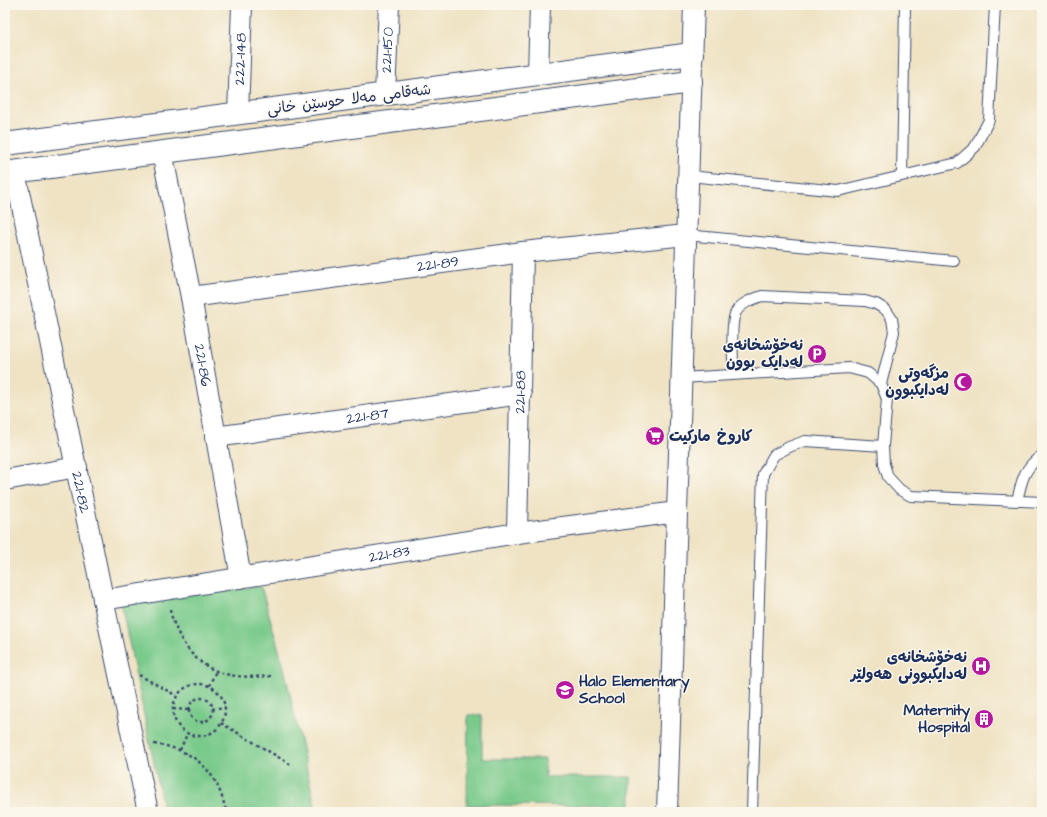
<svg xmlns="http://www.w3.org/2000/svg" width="1047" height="817" viewBox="0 0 1047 817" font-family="'Architects Daughter','Playpen Sans Arabic',sans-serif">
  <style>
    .green { fill: #7aca8c; stroke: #4a7c75 }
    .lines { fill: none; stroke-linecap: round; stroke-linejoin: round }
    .lane-casing { stroke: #3b4a6d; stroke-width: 12 }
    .street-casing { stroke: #3b4a6d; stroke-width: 22 }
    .secondary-casing { stroke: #3b4a6d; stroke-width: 24 }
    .path { stroke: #3b4a6d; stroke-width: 2.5; stroke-dasharray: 3 3; stroke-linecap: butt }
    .lane { stroke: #fff; stroke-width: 10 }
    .street { stroke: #fff; stroke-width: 20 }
    .secondary { stroke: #fff; stroke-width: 22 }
    .labels { text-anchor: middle; stroke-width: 3; stroke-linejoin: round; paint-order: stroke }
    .street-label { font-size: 15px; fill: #1b2f5e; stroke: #fbf7ec }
    .poi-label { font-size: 15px; font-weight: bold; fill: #1b2f5e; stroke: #fbf7ec; text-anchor: end }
  </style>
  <rect width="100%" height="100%" fill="#fbf7ec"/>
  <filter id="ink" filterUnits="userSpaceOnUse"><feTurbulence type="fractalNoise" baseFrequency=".025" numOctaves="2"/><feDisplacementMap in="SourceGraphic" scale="8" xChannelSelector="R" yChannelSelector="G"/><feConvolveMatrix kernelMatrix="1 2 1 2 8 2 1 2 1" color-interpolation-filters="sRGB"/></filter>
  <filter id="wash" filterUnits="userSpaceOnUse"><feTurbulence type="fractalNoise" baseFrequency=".012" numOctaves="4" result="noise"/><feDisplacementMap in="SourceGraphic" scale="16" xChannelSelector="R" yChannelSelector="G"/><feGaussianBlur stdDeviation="0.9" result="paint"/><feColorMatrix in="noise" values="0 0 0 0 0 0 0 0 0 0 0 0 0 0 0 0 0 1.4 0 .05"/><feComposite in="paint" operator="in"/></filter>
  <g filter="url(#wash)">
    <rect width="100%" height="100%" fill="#efe3c4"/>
    <!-- green -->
    <path class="green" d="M261 586 284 668 316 810 267 812H164L121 603Z
      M468 715H482V759H545V777H631V806L467 805Z"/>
  </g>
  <g filter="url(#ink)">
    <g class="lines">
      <defs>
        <path id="lane" d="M689 176 838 191 957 163 975 147 989 120 995 5
          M902 176 905 5
          M686 235 954 261
          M734 375C733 362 730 322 736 312 741 303 753 299 762 296L865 301 876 304 886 310 892 319 894 332 881 384
          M681 378 849 368 868 373 881 384 887 399 883 446 884 464 888 477 900 490 911 496 1042 502
          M1017 501C1022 480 1023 469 1042 455
          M752 812 763 474 774 455 789 447 805 441 883 446"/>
        <g id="street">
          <path d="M538 74 540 5"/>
          <path id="s1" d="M385 94 389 5"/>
          <path id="s2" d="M238 114 242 5"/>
          <path id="s3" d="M162 152 191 297 241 578"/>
          <path id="s4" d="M15 172C60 385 102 599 148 812"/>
          <path id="s5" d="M191 297 523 252 686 235"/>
          <path id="s6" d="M215 437 521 394"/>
          <path d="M5 480 77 467"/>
          <path id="s7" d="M517 533 523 252"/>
          <path id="s8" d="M103 600 517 533 677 512"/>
          <path d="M667 812 694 5"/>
        </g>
        <path id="secondary" d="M5 144 692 54
          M5 173 691 82"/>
      </defs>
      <!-- lane casing -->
      <use href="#lane" class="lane-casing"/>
      <!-- street casing -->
      <use href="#street" class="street-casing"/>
      <!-- secondary casing -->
      <use href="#secondary" class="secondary-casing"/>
      <!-- path -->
      <path class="path" d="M170 610C176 635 190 660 216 671 233 678 253 677 271 676
        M139 675 177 696
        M173 710a26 26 0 1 1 52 0a26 26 0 1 1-52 0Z
        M209 686 216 671
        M189 710a12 12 0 1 1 24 0a12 12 0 1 1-24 0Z
        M173 709 189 710
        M212 709 225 707
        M221 723 290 764
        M154 744C195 749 218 772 226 812
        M180 750 187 734"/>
      <!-- lane -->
      <use href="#lane" class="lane"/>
      <!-- street -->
      <use href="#street" class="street"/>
      <!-- secondary -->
      <use href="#secondary" class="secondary"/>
    </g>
  </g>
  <!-- icons -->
  <defs>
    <symbol id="parking-disc" viewBox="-11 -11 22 22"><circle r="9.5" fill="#b5179e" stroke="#fbf7ec"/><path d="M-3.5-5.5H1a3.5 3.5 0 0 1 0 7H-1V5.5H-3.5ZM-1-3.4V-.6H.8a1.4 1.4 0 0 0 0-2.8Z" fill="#fff"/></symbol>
    <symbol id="mosque-disc" viewBox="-11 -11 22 22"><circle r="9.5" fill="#b5179e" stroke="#fbf7ec"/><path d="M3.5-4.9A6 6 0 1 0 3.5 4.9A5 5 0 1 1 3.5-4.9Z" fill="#fff"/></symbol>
    <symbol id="supermarket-disc" viewBox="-11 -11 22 22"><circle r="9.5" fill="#b5179e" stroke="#fbf7ec"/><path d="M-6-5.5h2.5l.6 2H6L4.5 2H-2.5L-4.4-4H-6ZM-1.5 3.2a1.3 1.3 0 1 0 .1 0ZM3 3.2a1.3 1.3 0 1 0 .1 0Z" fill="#fff"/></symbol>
    <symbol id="hospital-disc" viewBox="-11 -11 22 22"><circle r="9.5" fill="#b5179e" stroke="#fbf7ec"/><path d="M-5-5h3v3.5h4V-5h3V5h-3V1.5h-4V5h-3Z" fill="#fff"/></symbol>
    <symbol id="school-disc" viewBox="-11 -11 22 22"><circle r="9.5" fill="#b5179e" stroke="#fbf7ec"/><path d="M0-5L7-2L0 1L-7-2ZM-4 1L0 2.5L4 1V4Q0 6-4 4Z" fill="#fff"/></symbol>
    <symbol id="building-disc" viewBox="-11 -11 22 22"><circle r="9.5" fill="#b5179e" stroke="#fbf7ec"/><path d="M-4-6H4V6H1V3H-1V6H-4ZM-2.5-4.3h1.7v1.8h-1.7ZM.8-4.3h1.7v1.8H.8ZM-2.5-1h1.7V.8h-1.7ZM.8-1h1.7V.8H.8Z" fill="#fff"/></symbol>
  </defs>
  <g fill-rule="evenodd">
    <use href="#parking-disc" x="806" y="343" width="22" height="22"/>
    <use href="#mosque-disc" x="952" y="371" width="22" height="22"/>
    <use href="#supermarket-disc" x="644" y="425" width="22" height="22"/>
    <use href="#hospital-disc" x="970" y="655" width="22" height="22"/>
    <use href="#school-disc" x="554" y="679" width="22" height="22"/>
    <use href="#building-disc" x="973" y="708" width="22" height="22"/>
  </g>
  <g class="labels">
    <!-- street labels -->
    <g class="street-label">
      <text dy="5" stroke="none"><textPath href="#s1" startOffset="44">221-150</textPath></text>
      <text dy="5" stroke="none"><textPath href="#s2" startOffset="55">222-148</textPath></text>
      <text transform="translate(349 99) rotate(-7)" y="5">شەقامی مەلا حوسێن خانی</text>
      <text dy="5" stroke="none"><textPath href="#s5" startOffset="249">221-89</textPath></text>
      <text dy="5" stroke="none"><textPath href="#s3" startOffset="217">221-86</textPath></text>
      <text dy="5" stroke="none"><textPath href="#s7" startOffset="141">221-88</textPath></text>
      <text dy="5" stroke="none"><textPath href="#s6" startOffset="154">221-87</textPath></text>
      <text dy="5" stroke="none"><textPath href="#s4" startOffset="327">221-82</textPath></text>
      <text dy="5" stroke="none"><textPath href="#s8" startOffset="290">221-83</textPath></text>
    </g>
    <!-- poi labels -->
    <g class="poi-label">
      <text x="803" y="350">نەخۆشخانەی<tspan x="803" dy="17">لەدایک بوون</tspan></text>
      <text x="949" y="378">مزگەوتی<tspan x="949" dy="17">لەدایکبوون</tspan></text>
      <text x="669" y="441" text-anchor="start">كاروخ ماركیت</text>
      <text x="967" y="662">نەخۆشخانەی<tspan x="967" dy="17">لەدایکبوونی هەولێر</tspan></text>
      <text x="579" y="686" text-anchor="start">Halo Elementary<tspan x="579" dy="17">School</tspan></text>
      <text x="970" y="715">Maternity<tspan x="970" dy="17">Hospital</tspan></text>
    </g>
  </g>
  <!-- margin -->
  <rect width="1047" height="817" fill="none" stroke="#fbf7ec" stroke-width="20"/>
</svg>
